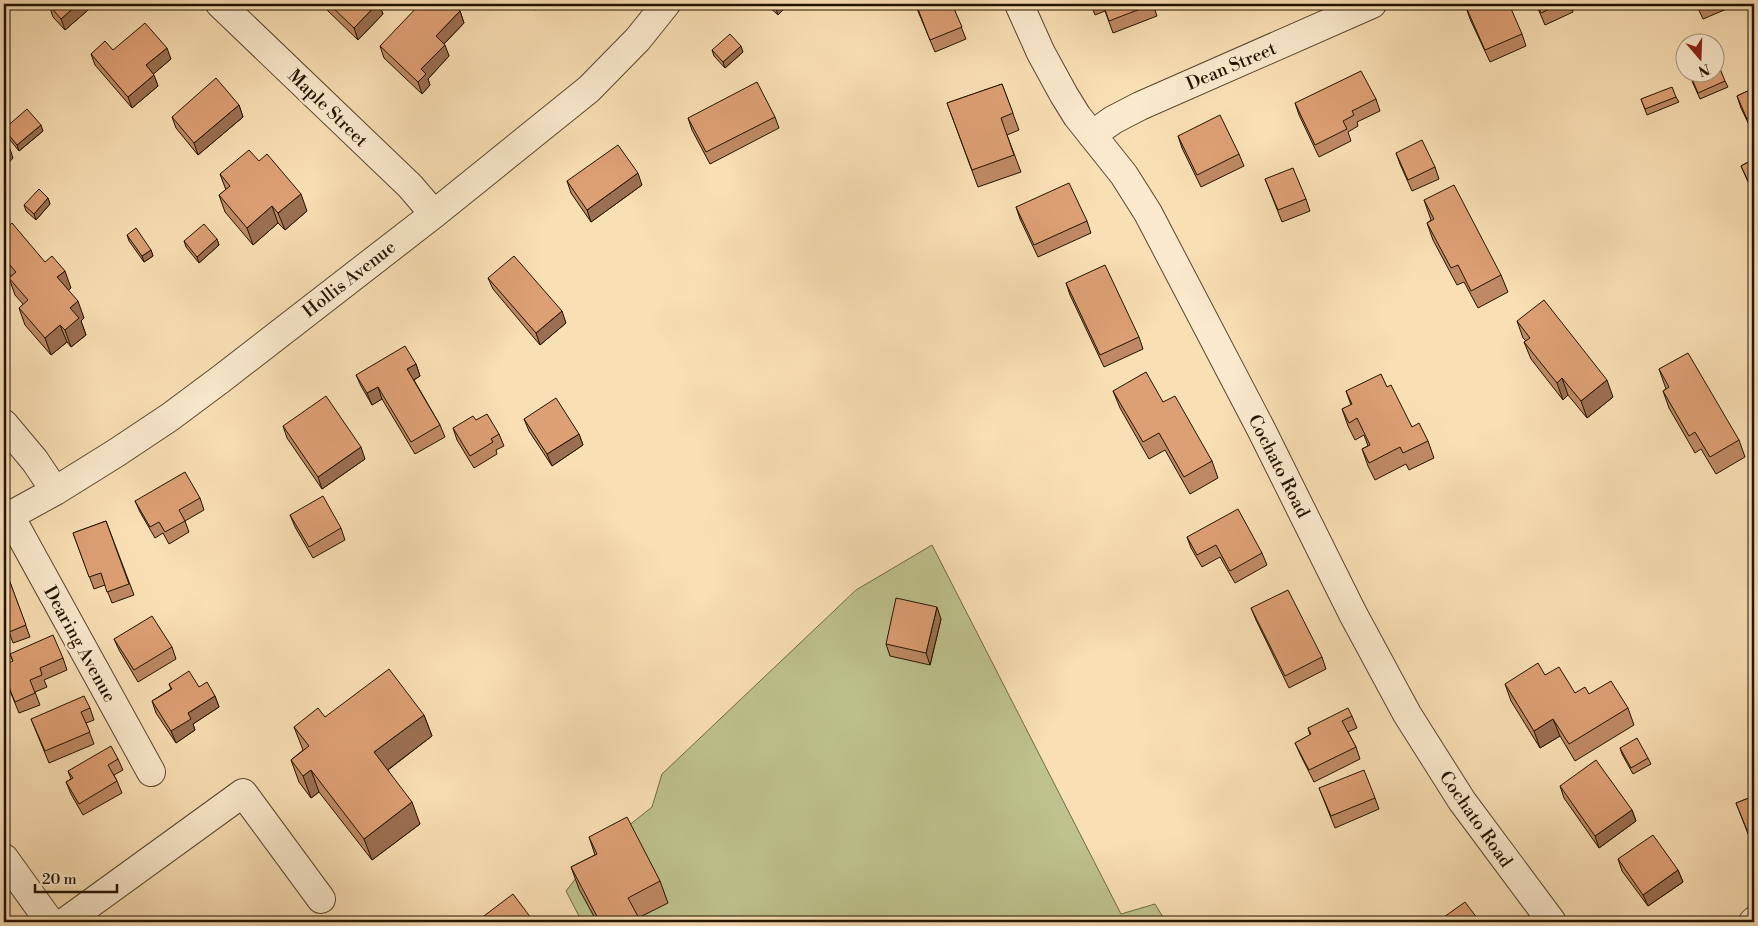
<svg xmlns="http://www.w3.org/2000/svg" width="1758" height="926" viewBox="0 0 1758 926" font-family="'Libre Bodoni',serif">
  <style>
    .green { fill: #bec28d; stroke: #706a46 }
    .lines { fill: none; stroke-linecap: round; stroke-linejoin: round }
    .minor-casing { stroke: #58462d; stroke-width: 30 }
    .minor { stroke: #fbeace; stroke-width: 28 }
    .wall { fill: #be8964; stroke: #221300 }
    .shaded-wall { fill: #9b6f51; stroke: #221300 }
    .building { fill: #dd9f74; stroke: #221300 }
    .labels { text-anchor: middle; stroke-width: 5; stroke-linejoin: round; paint-order: stroke }
    .street-label { font-size: 18px; fill: #221300; stroke: #fbeace }
  </style>
  <rect width="100%" height="100%" fill="#f9dfb4"/>
  <filter id="stains"><feTurbulence type="fractalNoise" baseFrequency=".004" numOctaves="4"/><feColorMatrix values="0 0 0 0 .2 0 0 0 0 .09 0 0 0 0 .02 0 0 0 .5 -.17"/></filter>
  <radialGradient id="worn" r=".72"><stop offset=".6" stop-color="#630" stop-opacity="0"/><stop offset="1" stop-color="#630" stop-opacity=".3"/></radialGradient>
  <!-- green -->
  <path class="green" d="M932 545 1121 914 1155 904 1166 922H582L566 891 598 850 652 807 662 774 856 590Z"/>
  <g class="lines">
    <defs>
      <path id="minor" d="M220 4 410 186 434 214
        M1019 4 1041 53 1064 95 1077 116 1124 175 1148 213 1261 429 1353 614 1407 714 1462 801 1552 922
        M1092 135 1113 120 1140 106 1372 4
        M4 424 35 461 55 491
        M10 516 151 772
        M4 519 55 491 116 453 170 417 221 379 434 214 589 89 638 39 666 4
        M4 858 50 922
        M65 922 243 793 321 899
        M1753 922 1754 921"/>
    </defs>
    <!-- minor casing -->
    <use href="#minor" class="minor-casing"/>
    <!-- minor -->
    <use href="#minor" class="minor"/>
  </g>
  <!-- wall -->
  <path class="wall" d="M50 4H95L65 30 53 17 49 5Z
    M325 4H379L383 14 358 40 327 10Z
    M533 4H551L535 10Z
    M766 4H789L778 15Z
    M915 4H952L966 39 935 52Z
    M1091 4H1153L1157 16 1113 33 1105 11 1095 15Z
    M1536 4H1570L1573 12 1545 25Z
    M1696 4H1728L1729 8 1703 19Z
    M1466 7 1522 34 1526 46 1490 62 1470 19Z
    M460 11 464 23 444 44 449 56 428 79 430 85 422 94 384 58 380 46Z
    M113 50 171 59 153 74 158 86 132 108 95 65 91 54Z
    M712 50 743 52 725 68 714 56Z
    M1688 72 1725 81 1728 87 1700 99Z
    M1002 84 1019 130 1007 135 1021 172 978 187 947 103Z
    M1754 88V130L1752 131 1741 108 1737 96Z
    M1676 97 1679 102 1647 115 1641 99Z
    M1376 99 1380 111 1357 122 1358 126 1348 132 1351 141 1319 157 1299 115 1295 103Z
    M239 105 243 117 198 155 176 128 172 117Z
    M775 117 779 128 710 164 692 130 688 118Z
    M4 130 43 131 19 151 6 135Z
    M1178 136 1239 154 1244 166 1201 187 1182 148Z
    M1396 153 1435 167 1439 179 1412 191 1400 164Z
    M1754 159V192L1753 193 1741 166Z
    M259 161 307 211 285 230 278 223 253 245 225 212 219 195 226 190 220 174Z
    M1265 179 1306 199 1310 211 1282 222Z
    M567 181 642 185 591 222 571 193Z
    M48 198 50 204 36 220 26 211 24 205Z
    M1424 200 1501 275 1508 292 1478 308 1464 282 1457 285 1433 240 1427 223 1431 220Z
    M1016 207 1087 221 1091 233 1038 257 1020 219Z
    M4 230 45 262 71 288 68 290 84 318 81 321 86 335 71 347 67 342 51 355 25 325 19 308 23 304 15 295 9 278 11 276 4 267Z
    M127 235 151 250 153 256 144 262 129 241Z
    M217 239 219 245 199 263 186 247 184 241Z
    M488 278 566 323 540 345 493 289Z
    M1066 283 1139 337 1143 349 1104 367 1070 295Z
    M1517 321 1613 397 1587 418 1568 395 1563 400 1531 359 1524 342 1526 341 1523 338Z
    M416 364 420 376 414 380 440 425 445 437 415 454 382 399 372 405 361 386 356 375Z
    M1659 369 1739 440 1745 457 1716 474 1701 449 1695 453 1669 408 1663 391 1666 389Z
    M1387 387 1412 427 1428 441 1434 458 1409 470 1406 464 1375 480 1368 466 1362 449 1368 446 1364 435 1355 440 1348 426 1342 409 1351 405 1346 391Z
    M1113 391 1163 402 1212 461 1218 478 1190 494 1165 450 1149 459 1120 408Z
    M524 419 579 434 583 445 552 466 529 431Z
    M476 420 499 434 504 446 496 450 497 454 474 468 457 440 453 428Z
    M283 426 365 459 322 489 287 438Z
    M200 498 204 510 185 521 189 532 169 544 163 533 155 538 140 512 135 501Z
    M290 515 341 528 345 540 313 558 295 527Z
    M106 521 134 595 112 603 105 585 94 589 73 533Z
    M1187 537 1262 553 1267 565 1235 583 1220 557 1202 567 1191 548Z
    M4 566 30 637 13 643 4 618Z
    M1251 608 1322 657 1326 669 1289 688 1256 620Z
    M941 619 930 665 890 656 886 644Z
    M114 639 172 647 176 659 138 682 119 650Z
    M10 654 63 658 67 670 44 680 47 687 35 692 40 705 19 713 4 676V665L13 662Z
    M1545 675 1575 693 1589 694 1628 708 1634 725 1575 761 1560 736 1540 748 1511 701 1505 684Z
    M169 684 199 687 215 696 219 707 193 724 195 730 176 743 156 713 152 701 171 689Z
    M90 708 94 720 86 723 94 744 49 763 31 719Z
    M424 715 432 736 388 770 420 824 372 860 319 792 311 798 299 782 291 760 303 750 294 727 325 717Z
    M1352 716 1357 728 1348 732 1356 747 1360 759 1314 782 1300 754 1295 743 1310 735 1308 728Z
    M1620 748 1648 758 1651 764 1633 774 1622 754Z
    M118 759 123 770 114 775 117 781 122 793 83 815 71 794 66 782 71 779 68 771Z
    M1560 786 1632 810 1636 821 1599 848 1564 798Z
    M1319 788 1375 798 1379 809 1335 828Z
    M1754 796V849L1736 803Z
    M589 837 660 881 668 903 638 918 641 922H597L579 889 571 867 595 855Z
    M1618 859 1678 870 1683 882 1648 906 1622 871Z"/>
  <!-- shaded-wall -->
  <path class="shaded-wall" d="M78 4H95L65 30 61 19Z
    M377 4H379L383 14 358 40 354 28Z
    M774 4H789L778 15Z
    M460 11 464 23 440 48 436 36Z
    M445 45 449 56 428 79 430 85 422 94 418 82 421 69Z
    M741 46 743 52 725 68 723 62Z
    M167 48 171 59 150 77 146 65Z
    M154 75 158 86 132 108 128 97Z
    M239 105 243 117 198 155 194 143Z
    M41 125 43 131 19 151 17 145Z
    M9 146 13 158 4 168V152Z
    M638 173 642 185 591 222 587 210Z
    M301 194 307 211 285 230 278 213Z
    M48 198 50 204 36 220 34 214Z
    M272 206 278 223 253 245 247 228Z
    M217 239 219 245 199 263 197 257Z
    M151 250 153 256 144 262 142 256Z
    M65 271 71 288 64 294 57 277Z
    M78 301 84 318 81 321 86 335 71 347 65 330 70 308Z
    M562 311 566 323 540 345 536 333Z
    M60 325 67 342 51 355 45 338Z
    M416 364 420 376 412 381 407 369Z
    M1562 378 1568 395 1563 400 1557 383Z
    M1607 380 1613 397 1587 418 1581 401Z
    M378 387 382 399 372 405 367 393Z
    M579 434 583 445 552 466 547 454Z
    M361 447 365 459 322 489 318 477Z
    M937 607 941 619 930 665 926 653Z
    M215 696 219 707 193 724 195 730 176 743 171 731 188 713Z
    M424 715 432 736 382 774 374 752Z
    M1553 719 1560 736 1540 748 1534 731Z
    M311 770 319 792 311 798 303 776Z
    M412 802 420 824 372 860 364 839Z
    M1632 810 1636 821 1599 848 1595 836Z
    M1678 870 1683 882 1648 906 1643 895Z"/>
  <!-- building -->
  <path class="building" d="M50 4H78L61 19 49 5Z
    M329 4H377L354 28Z
    M420 4H452L460 11 436 36 445 45 421 69 426 74 418 82 380 46Z
    M916 4H952L962 27 930 40Z
    M1103 4H1153L1109 21Z
    M1474 4H1509L1522 34 1485 50 1466 7Z
    M1537 4H1561L1541 13Z
    M1697 4H1707L1698 7Z
    M145 23 167 48 146 65 154 75 128 97 91 54 105 41 113 50Z
    M730 34 741 46 723 62 712 50Z
    M1716 59 1725 81 1698 93 1689 72H1716Z
    M1361 71 1376 99 1352 111 1354 115 1343 121 1347 129 1315 145 1295 103Z
    M216 78 239 105 194 143 172 117Z
    M757 82 775 117 706 152 688 118Z
    M1002 84 1013 113 1001 118 1014 155 972 170 947 103Z
    M1672 87 1676 97 1645 109 1641 99Z
    M1754 88V116L1747 119 1737 96Z
    M27 109 41 125 17 145 4 129Z
    M1220 115 1239 154 1197 175 1178 136Z
    M1422 140 1435 167 1408 180 1396 153Z
    M4 142 9 146 4 152Z
    M618 145 638 173 587 210 567 181Z
    M249 150 259 161 267 154 301 194 278 213 272 206 247 228 219 195 230 186 220 174Z
    M1754 159V185L1751 187 1741 166Z
    M1293 168 1306 199 1278 210 1265 179Z
    M1069 183 1087 221 1034 245 1016 207Z
    M1454 185 1501 275 1471 291 1458 265 1451 268 1427 223 1434 219 1424 200Z
    M39 189 48 198 34 214 24 205Z
    M12 223 45 262 52 256 65 271 57 277 78 301 70 308 79 318 65 330 60 325 45 338 19 308 28 300 9 278 16 272 4 258V230Z
    M204 224 217 239 197 257 184 241Z
    M136 228 151 250 142 256 127 235Z
    M514 256 562 311 536 333 488 278Z
    M1105 265 1139 337 1100 355 1066 283Z
    M1544 300 1607 380 1581 401 1562 378 1557 383 1524 342 1530 338 1517 321Z
    M405 346 416 364 407 369 440 425 411 442 378 387 367 393 356 375Z
    M1688 353 1739 440 1710 457 1695 432 1689 436 1663 391 1669 387 1659 369Z
    M1146 372 1163 402 1175 396 1212 461 1184 477 1159 433 1143 442 1113 391Z
    M1381 374 1387 387 1391 385 1412 427 1419 423 1428 441 1403 453 1400 447 1369 463 1362 449 1370 445 1357 418 1349 423 1342 409 1352 404 1346 391Z
    M326 396 361 447 318 477 283 426Z
    M556 398 579 434 547 454 524 419Z
    M487 414 499 434 491 439 493 442 470 456 453 428 473 416 476 420Z
    M185 472 200 498 179 510 185 521 165 532 159 522 150 527 135 501Z
    M323 496 341 528 309 547 290 515Z
    M1238 509 1262 553 1230 571 1216 545 1197 555 1187 537Z
    M106 521 129 584 107 592 101 573 89 577 73 533Z
    M4 566 26 625 9 632 4 618Z
    M1288 590 1322 657 1285 676 1251 608Z
    M896 598 937 607 926 653 886 644Z
    M152 616 172 647 134 670 114 639Z
    M53 635 63 658 40 668 42 675 30 680 35 693 15 702 4 675V665L13 661 10 654Z
    M1538 663 1545 675 1559 667 1575 693 1585 687 1589 694 1611 681 1628 708 1569 744 1553 719 1534 731 1505 684Z
    M389 669 424 715 374 752 412 802 364 839 311 770 303 776 291 760 309 746 294 727 318 708 325 717Z
    M189 671 199 687 207 682 215 696 188 713 191 719 171 731 152 701 172 689 169 684Z
    M84 696 90 708 81 712 90 732 45 751 31 719Z
    M1348 708 1352 716 1342 721 1356 747 1309 770 1295 743 1311 734 1308 728Z
    M1637 738 1648 758 1631 768 1620 748Z
    M111 746 118 759 108 765 117 781 79 804 66 782 73 778 68 771Z
    M1596 760 1632 810 1595 836 1560 786Z
    M1364 770 1375 798 1331 816 1319 788Z
    M1754 796V838L1751 840 1736 803Z
    M627 817 660 881 628 898 641 922H600L571 867 597 854 589 837Z
    M1653 835 1678 870 1643 895 1618 859Z
    M513 894 534 922H476Z
    M1465 902 1480 922H1437Z"/>
  <g class="labels">
    <!-- street labels -->
    <g class="street-label">
      <text transform="translate(1231 66) rotate(-23)" y="6">Dean Street</text>
      <text transform="translate(328 108) rotate(44)" y="6">Maple Street</text>
      <text transform="translate(349 279) rotate(-38)" y="6">Hollis Avenue</text>
      <text transform="translate(1279 466) rotate(63)" y="6">Cochato Road</text>
      <text transform="translate(80 644) rotate(61)" y="6">Dearing Avenue</text>
      <text transform="translate(1476 819) rotate(55)" y="6">Cochato Road</text>
    </g>
  </g>
  <!-- margin -->
  <rect width="1758" height="926" fill="none" stroke="#f9dfb4" stroke-width="20"/>
  <rect x="5" y="5" width="1748" height="916" fill="none" stroke="#221300" stroke-width="2.5"/>
  <rect x="10" y="10" width="1738" height="906" fill="none" stroke="#221300"/>
  <!-- north arrow -->
  <g transform="translate(1700 58) rotate(161)"><circle r="24" fill="#fbeace" stroke="#a4947c"/>
  <path d="M0-4L9 19L0 12L-9 19Z" fill="#8f2418"/>
  <text y="-8" font-size="14" font-weight="bold" text-anchor="middle" fill="#221300">N</text>
  </g>
  <!-- scale -->
  <path d="M35 884v8h82v-8" fill="none" stroke="#221300" stroke-width="2.5"/>
  <text x="42" y="884" font-size="15" fill="#221300" stroke="#fbeace" stroke-width="4" paint-order="stroke">20 m</text>
  <rect width="100%" height="100%" filter="url(#stains)"/>
  <rect width="100%" height="100%" fill="url(#worn)"/>
</svg>
